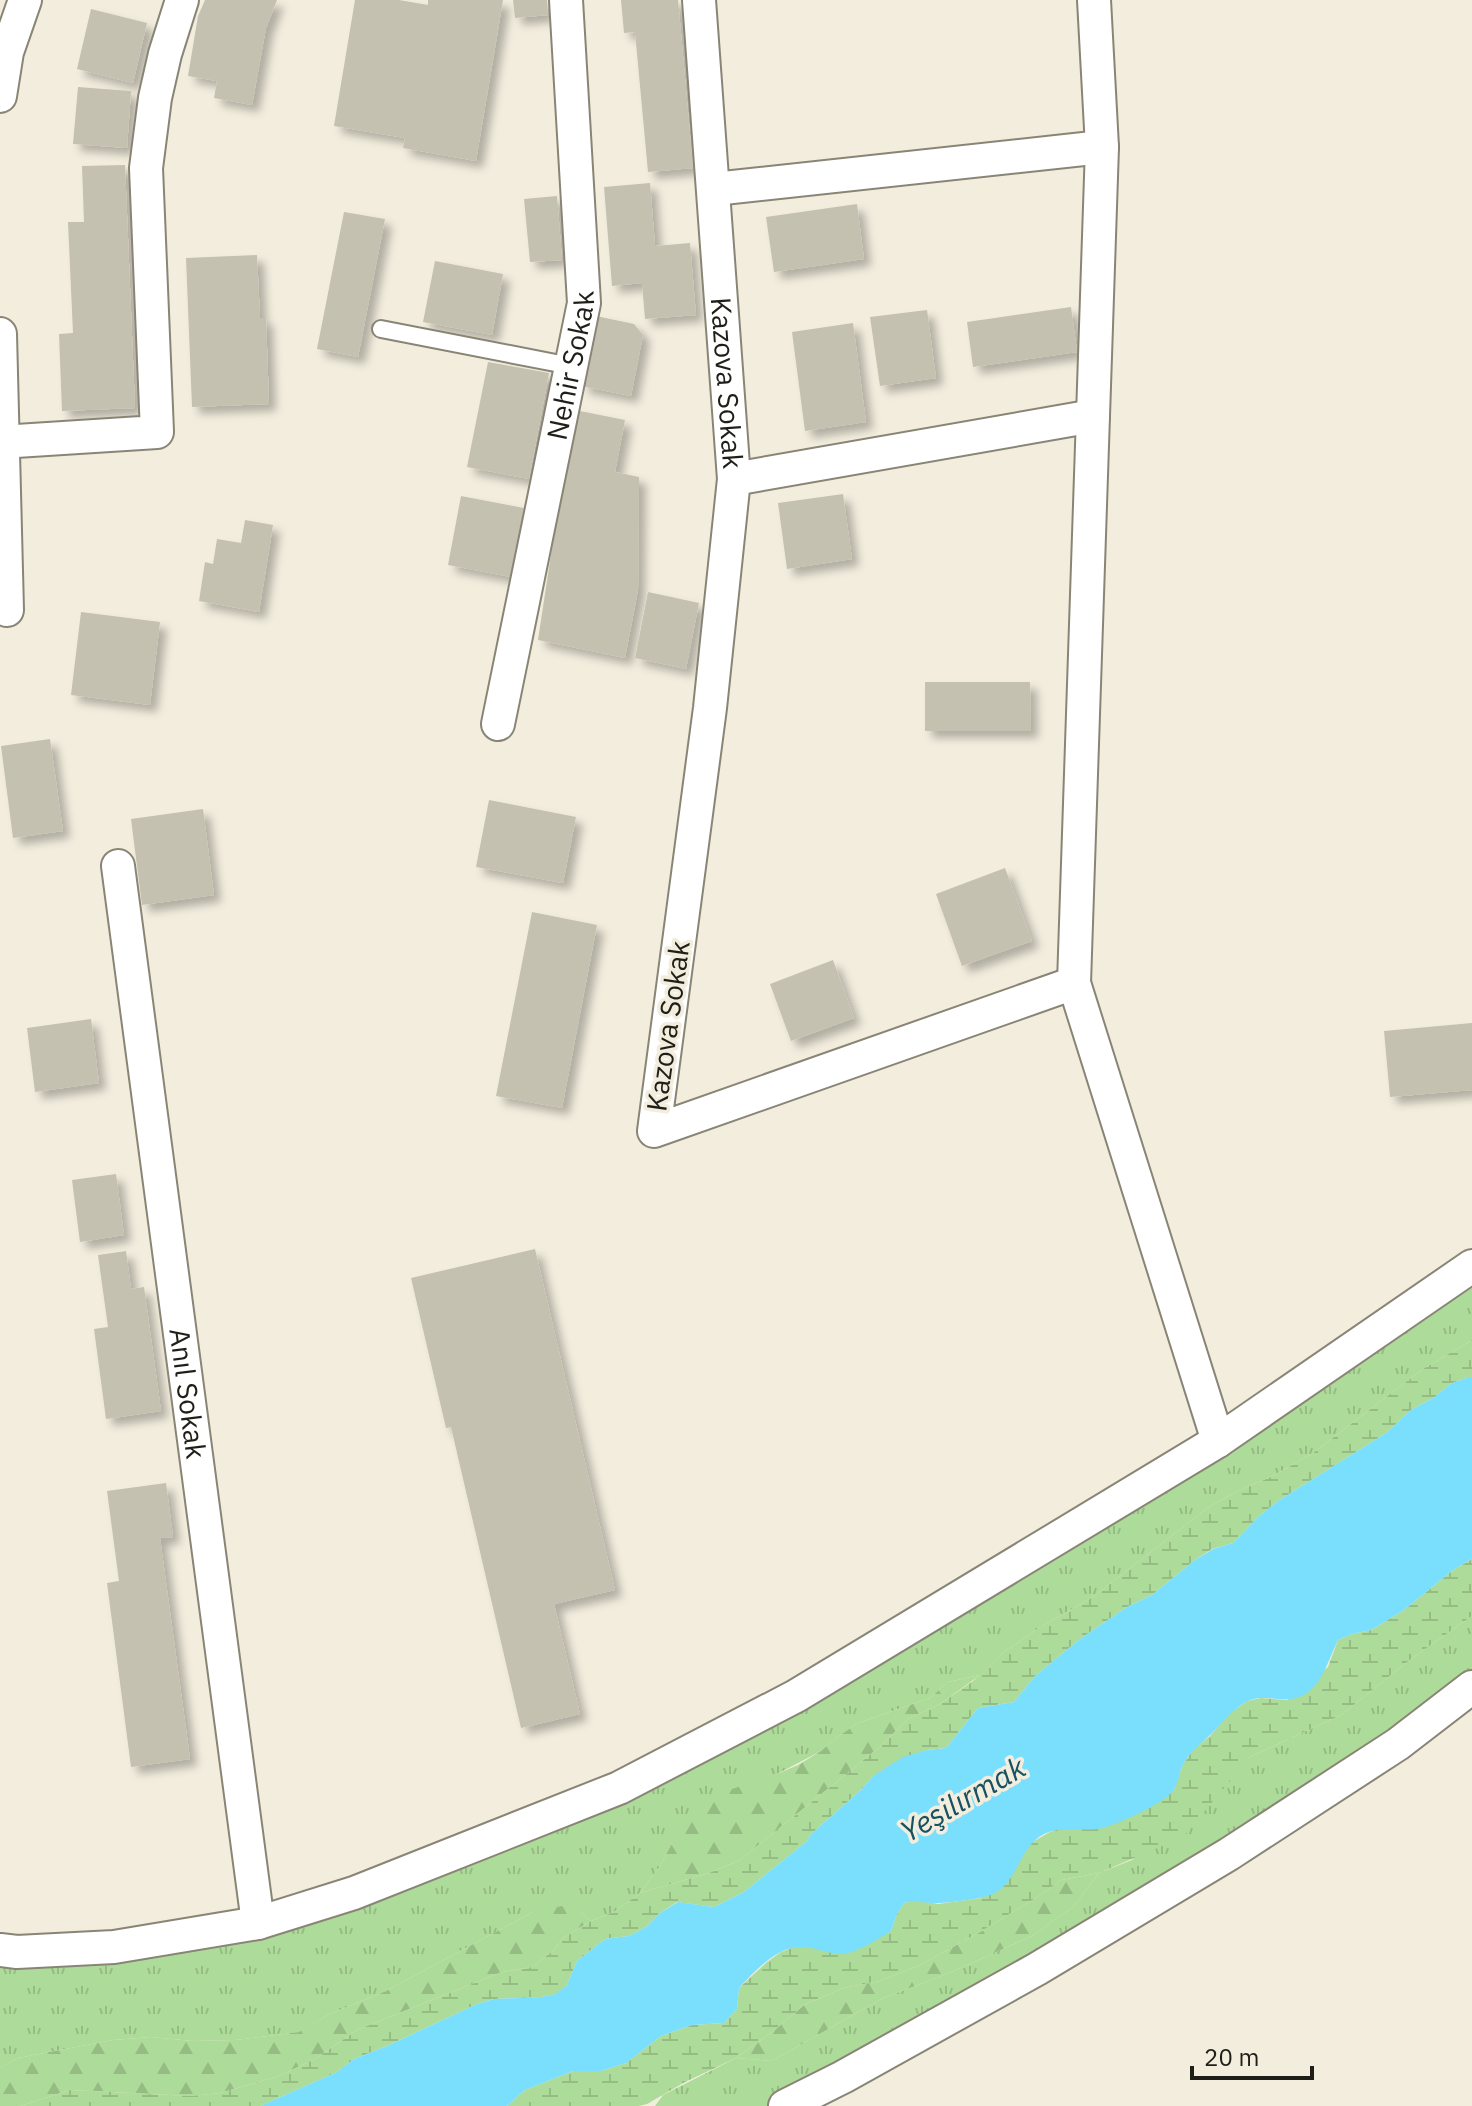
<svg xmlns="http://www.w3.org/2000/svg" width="1472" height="2106" viewBox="0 0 1472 2106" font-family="'IBM Plex Sans',sans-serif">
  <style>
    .grass { fill: url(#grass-tufts) }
    .forest { fill: url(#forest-firs) }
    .wetland { fill: url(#wetland-marsh) }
    .water { fill: #7adefd }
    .building { fill: #c5c1b1; filter: url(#shadow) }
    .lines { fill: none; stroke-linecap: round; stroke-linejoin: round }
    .lane-casing { stroke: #898576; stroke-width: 20 }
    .street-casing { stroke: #898576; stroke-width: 36 }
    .lane { stroke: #fff; stroke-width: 16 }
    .street { stroke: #fff; stroke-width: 32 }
    .labels { text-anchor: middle; stroke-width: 7; stroke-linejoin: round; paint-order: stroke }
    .street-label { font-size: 28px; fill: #201e18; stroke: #f2eddd }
    .water-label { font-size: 30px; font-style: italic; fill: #185161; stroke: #f2eddd }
  </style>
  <defs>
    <pattern id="grass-tufts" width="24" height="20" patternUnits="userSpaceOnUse" patternTransform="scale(2)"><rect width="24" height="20" fill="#addb99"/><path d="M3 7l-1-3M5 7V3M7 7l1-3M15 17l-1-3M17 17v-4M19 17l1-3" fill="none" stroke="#95bc83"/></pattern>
    <pattern id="forest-firs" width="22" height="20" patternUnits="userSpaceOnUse" patternTransform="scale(2)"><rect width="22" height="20" fill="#addb99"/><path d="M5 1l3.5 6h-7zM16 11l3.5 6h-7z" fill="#95bc83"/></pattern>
    <pattern id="wetland-marsh" width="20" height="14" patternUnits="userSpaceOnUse" patternTransform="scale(2)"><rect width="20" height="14" fill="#addb99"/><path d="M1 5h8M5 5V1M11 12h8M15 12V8" fill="none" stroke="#95bc83"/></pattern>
    <filter id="shadow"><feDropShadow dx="7" dy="7" stdDeviation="4" flood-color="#0004"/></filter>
  </defs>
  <rect width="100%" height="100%" fill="#f2eddd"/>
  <!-- grass -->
  <path class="grass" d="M1472 1266V1340L1423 1369 1313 1453 1271 1477 1240 1490 1210 1506 1093 1597 1039 1628 1004 1652 980 1675 948 1682 930 1698 858 1723 837 1737 821 1751 777 1774 672 1843 660 1866 640 1893 614 1912 591 1921 579 1911 533 1912 386 1991 328 2015 300 2032 235 2040 193 2041 151 2037 113 2040 18 2058 0 2068V1950L354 1893 796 1696Z
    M1472 1616V1687L785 2106H655L663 2095 736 2058 772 2061 883 1998 947 1974 1032 1936 1073 1907 1099 1873 1132 1860 1228 1781 1250 1757 1341 1715 1411 1659Z"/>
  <!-- forest -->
  <path class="forest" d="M980 1675 940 1704 908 1719 882 1745 740 1860 709 1873 640 1893 660 1866 672 1843 705 1804 729 1790 777 1774 798 1765 821 1751 837 1737 858 1723 930 1698 948 1682Z
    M1099 1873 1073 1907 1032 1936 947 1974 883 1998 772 2061 736 2058 771 2033 804 2005 843 1988 880 1981 920 1965 980 1932 1039 1896 1061 1880Z
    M562 1906 579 1911 591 1921 563 1938 554 1950 532 1967 502 1972 357 2030 315 2059 279 2076 220 2093 191 2096 70 2090 20 2106H0V2068L18 2058 113 2040 151 2037 193 2041 235 2040 299 2032 328 2015 386 1991 533 1912Z"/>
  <!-- wetland -->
  <path class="wetland" d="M1472 1340V1378H1466L1450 1384 1435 1397 1411 1410 1386 1433 1278 1501 1258 1517 1233 1543 1212 1549 1195 1560 1152 1595 1127 1607 1080 1639 1035 1676 1014 1702 978 1708 946 1748 927 1750 873 1776 861 1790 811 1834 807 1841 744 1892 714 1907 677 1902 660 1913 646 1927 629 1936 605 1939 577 1961 567 1985 557 1994 541 1997 494 1999 477 2004 387 2046 354 2059 337 2072 260 2106H20L70 2090 191 2096 220 2093 279 2076 315 2059 357 2030 502 1972 532 1967 554 1950 563 1938 591 1921 614 1912 640 1893 709 1873 740 1860 882 1745 908 1719 940 1704 973 1681 1004 1652 1039 1628 1093 1597 1210 1506 1240 1490 1271 1477 1313 1453 1423 1369Z
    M1472 1559V1616L1411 1659 1341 1715 1250 1757 1183 1837 1099 1873 1061 1880 1039 1896 980 1932 920 1965 880 1981 843 1988 804 2005 771 2033 736 2058 685 2082 647 2104 639 2106H507L525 2090 573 2071H601L626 2063 661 2036 692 2025 724 2023 737 2009 739 1988 767 1962 781 1952 797 1946 815 1948 891 1931 897 1914 904 1903 917 1900 938 1904 981 1898 1022 1857 1031 1843 1050 1832 1174 1790 1183 1764 1194 1749 1210 1736 1230 1713 1247 1701 1261 1698 1287 1700 1328 1667 1338 1640 1352 1634 1371 1630 1404 1610 1453 1570Z"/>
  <!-- water -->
  <path class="water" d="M1466 1378H1472V1559L1453 1570 1404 1610 1371 1630 1352 1634 1338 1640C1325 1667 1318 1703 1280 1699 1267 1698 1255 1696 1244 1703 1230 1712 1221 1725 1209 1736 1200 1745 1191 1751 1184 1763 1179 1771 1179 1783 1173 1791 1163 1804 1114 1826 1098 1829 1083 1831 1064 1827 1049 1832 1019 1842 1020 1881 993 1894 982 1899 953 1902 940 1903 927 1904 918 1900 904 1903L897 1914 891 1931C876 1940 856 1954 839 1954 826 1953 814 1947 801 1947 777 1946 754 1972 739 1988L737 2009 724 2023 692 2025 661 2036 626 2063 601 2071H573L525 2090 507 2106H260L337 2072 354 2059 387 2046 477 2004 494 1999 541 1997 556 1994 567 1985 577 1961 605 1939 629 1936 646 1927 660 1913 678 1902 714 1907 744 1892 807 1841 811 1834 861 1790 873 1776 903 1757 927 1750 946 1748 978 1708 1014 1702 1035 1676 1080 1639 1127 1607 1152 1595 1195 1560 1213 1549 1233 1543 1258 1517 1278 1501 1386 1433 1411 1410 1435 1397 1450 1384Z"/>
  <!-- building -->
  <path class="building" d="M205 0H277L266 28 252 105 214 98 217 81 188 76 198 16Z
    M355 0H399L428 5V0H503L476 161 403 148 405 138 334 126Z
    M513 0H547L548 15 515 18Z
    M621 0H678L693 168 648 172 635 32 624 33Z
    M91 9 147 23 133 83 77 69Z
    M78 87 131 91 127 148 73 144Z
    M125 165 135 408 62 411 59 334 73 333 68 222H84L82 166Z
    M650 183 655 246 690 243 696 315 645 319 642 283 612 286 604 187Z
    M557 196 562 260 530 262 524 199Z
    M857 204 864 259 774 272 766 217Z
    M344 212 385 219 358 357 317 349Z
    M257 255 260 318H266L269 404 192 407 186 258Z
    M435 261 503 274 492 335 423 322Z
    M1071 307 1077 352 973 367 967 322Z
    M927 310 936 378 880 386 870 317Z
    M596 316 634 324 643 335 631 396 581 386Z
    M853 323 866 422 805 431 792 332Z
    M488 362 549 373 529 479 467 467Z
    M575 410 625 420 615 472 639 477 638 590 625 658 538 640 565 462Z
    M843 494 852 559 787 569 778 503Z
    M461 496 524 508 511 577 448 565Z
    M245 520 273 525 259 612 199 601 205 562 213 564 217 539 241 543Z
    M648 592 699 603 686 669 635 658Z
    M81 612 160 622 150 705 71 695Z
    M925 682H1030L1031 731H925Z
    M50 739 63 831 13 838 1 746Z
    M489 800 576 817 563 883 476 867Z
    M203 809 214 895 142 905 131 819Z
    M1005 868 1032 941 962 966 936 894Z
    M532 912 597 925 562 1108 496 1096Z
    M833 960 854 1018 791 1041 770 984Z
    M91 1019 99 1083 35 1092 27 1028Z
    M1472 1023V1090L1390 1097 1384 1031Z
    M116 1174 124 1235 80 1242 72 1180Z
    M535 1249 615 1590 554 1604 580 1714 521 1728 451 1427 446 1428 411 1278Z
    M126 1251 131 1289 144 1287 161 1411 106 1419 94 1329 108 1327 98 1255Z
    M166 1483 173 1537 160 1538 190 1759 131 1767 107 1583 119 1581 107 1491Z"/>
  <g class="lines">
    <defs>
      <path id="lane" d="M381 329 571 366"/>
      <g id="street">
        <path id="s1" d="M699 0 734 479 710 708 654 1131 1074 983 1218 1441"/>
        <path d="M0 96 7 52 25 0"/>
        <path d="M714 189 1102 147"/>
        <path d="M0 334 7 610"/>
        <path d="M0 442 157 432 146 168 155 98 165 54 182 0"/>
        <path d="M734 479 1093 416"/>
        <path id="s2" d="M498 724 584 303 566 0"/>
        <path id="s3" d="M118 866 258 1923"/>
        <path d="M1074 983 1102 147 1094 0"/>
        <path d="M0 1950 17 1952 114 1947 258 1923 354 1893 619 1788 796 1696 1218 1441 1472 1266"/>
        <path d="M785 2106 843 2077 1037 1969 1229 1854 1398 1744 1472 1687"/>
      </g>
    </defs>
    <!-- lane casing -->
    <use href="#lane" class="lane-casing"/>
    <!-- street casing -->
    <use href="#street" class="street-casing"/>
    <!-- lane -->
    <use href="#lane" class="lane"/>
    <!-- street -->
    <use href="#street" class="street"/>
  </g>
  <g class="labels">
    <!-- street labels -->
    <g class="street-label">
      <text dy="10" stroke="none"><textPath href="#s2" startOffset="366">Nehir Sokak</textPath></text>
      <text dy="10" stroke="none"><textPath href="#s1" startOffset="384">Kazova Sokak</textPath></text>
      <text transform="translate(668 1026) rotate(-82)" y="10">Kazova Sokak</text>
      <text dy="10" stroke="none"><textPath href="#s3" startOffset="532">Anıl Sokak</textPath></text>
    </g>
    <!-- water labels -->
    <g class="water-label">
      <text transform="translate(963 1800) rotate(-30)" y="10">Yeşilırmak</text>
    </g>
  </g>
  <!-- scale -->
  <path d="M1192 2066v12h120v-12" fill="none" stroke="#201e18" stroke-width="4"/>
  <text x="1204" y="2066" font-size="24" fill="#201e18" stroke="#f2eddd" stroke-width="6" paint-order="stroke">20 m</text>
</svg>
